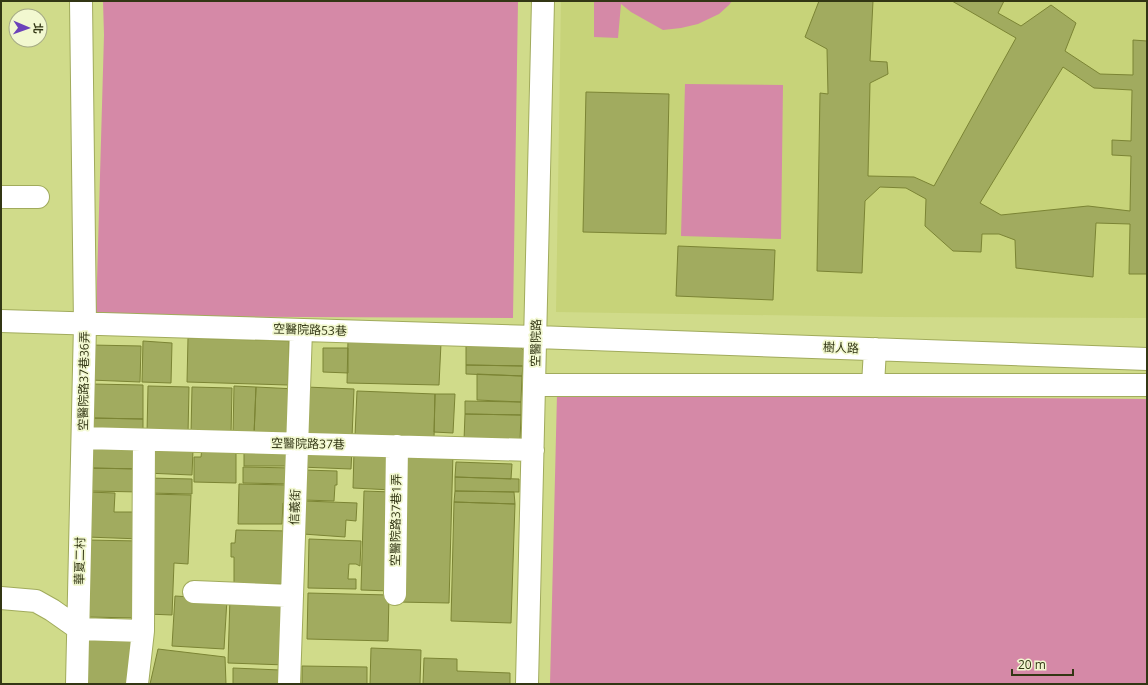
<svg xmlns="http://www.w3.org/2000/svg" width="1148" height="685" viewBox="0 0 1148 685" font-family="'Open Sans','Noto Sans TC',sans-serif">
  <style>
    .built { fill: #c7d379 }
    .green { fill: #d589a7 }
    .building { fill: #a1ab5f; stroke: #7b8434; fill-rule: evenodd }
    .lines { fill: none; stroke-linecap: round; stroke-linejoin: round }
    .minor-casing { stroke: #a1ab5c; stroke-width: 24 }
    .minor { stroke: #fff; stroke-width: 22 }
    .labels { text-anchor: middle; stroke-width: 3.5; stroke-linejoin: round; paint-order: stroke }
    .street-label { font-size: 12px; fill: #323614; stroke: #f2f8d0 }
  </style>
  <rect width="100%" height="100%" fill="#d0db8a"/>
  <!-- built -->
  <path class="built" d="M561 1H1147V318L887 317 556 312Z"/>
  <!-- green -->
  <path class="green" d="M103 1H518L513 318 96 316 104 35Z
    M594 1H732L729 5 719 14 698 24 681 28 663 30 631 12 621 4 618 38 594 37Z
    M685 84 783 85 781 239 681 236Z
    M557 394 1147 399V684H550Z"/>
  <!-- building -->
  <path class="building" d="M819 1H873L870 61 887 62 888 74 870 83 868 176 914 177 934 186 1016 38 952 1H1004L998 13 1021 26 1051 5 1076 23 1065 51 1100 74 1133 75V40L1147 41V274H1129L1130 224 1096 223 1093 277 1016 268 1015 240 999 234H982L981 252 953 251 925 226 926 199 906 188 880 187 865 201 862 273 817 271 820 93 828 94 827 49 805 37ZM1063 67 1094 88 1132 90 1131 141 1112 140V155L1131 156 1130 211 1088 206 1001 215 980 203Z
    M586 92 669 94 666 234 583 232Z
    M678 246 775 250 773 300 676 296Z
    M188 338 289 341 288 385 187 382Z
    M348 340 441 343 439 385 347 383Z
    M143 341 172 343 171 383 142 382Z
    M466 342 514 343 525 351V366L466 365Z
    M91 345 141 346 140 382 90 380Z
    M323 348H348V373L323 372Z
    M466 365 523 366 522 376 466 374Z
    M477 374 522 376 521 402 477 400Z
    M91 384 143 385V419L91 418Z
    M148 386 189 387 188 434 147 433Z
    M234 386 256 387 254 435 233 434Z
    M192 387 232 388 231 435 191 434Z
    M256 387 296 389 294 436 254 435Z
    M306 387 354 389 352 437 304 435Z
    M357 391 435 394 434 439 355 436Z
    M435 394H455L453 433 434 432Z
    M465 401 521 402V415L465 414Z
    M465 414 521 415 520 441 464 440Z
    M91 418 143 419V434L90 432Z
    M89 441 141 442V469L89 468Z
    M202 447 236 452V483L194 482V457H201Z
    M244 447H293V466H244Z
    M146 448 193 450 192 475 146 473Z
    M301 448 352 449 351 469 300 467Z
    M354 451 393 453 392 490 353 488Z
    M402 452 453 453 449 603 398 602Z
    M456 462 512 464 511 479 455 477Z
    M243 467 293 468V484L243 483Z
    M88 468 141 469V492L88 491Z
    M304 470 337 471V485H335L334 501 304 500Z
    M455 477 519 479V492L455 491Z
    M147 478 192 479V494L148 493Z
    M239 484 289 485V503H283L282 524H238Z
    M364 491 392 492 390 591 361 590Z
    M455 491 514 492 515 504 454 502Z
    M88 492 115 493 114 512H142L141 539 87 537Z
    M145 494 191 495 188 564 174 563 172 615 147 614Z
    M304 501 357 503 356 521 346 520 345 537 303 534Z
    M454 502 515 504 511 623 451 621Z
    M236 530 288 531 287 584H234V557H231V543H235Z
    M309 539 361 541 360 566 356 564H349L348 579H356V589L308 588Z
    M87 540 139 541 137 618 86 617Z
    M308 593 389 595 388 641 307 639Z
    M175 596 227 599 224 649 172 646Z
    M230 597 288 599 286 665 228 663Z
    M87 632H142L136 684H86Z
    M371 648 421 650 420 684H370Z
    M158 649 225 657 226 684H150Z
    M424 658 457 659V671L510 673V684H423Z
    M302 666 367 667V684H302Z
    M233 668 280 670V684H233Z"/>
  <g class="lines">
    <defs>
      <path id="minor" d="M1 197H38
        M1 321 536 337 1147 359
        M535 385H1147
        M873 385 875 349
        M83 438 533 450
        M194 592 292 596
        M395 594 397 446
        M1 598 36 601 52 610 79 629 143 631
        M77 684 85 324 81 1
        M137 684 143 631 144 440
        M289 684 301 330
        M527 684 543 1"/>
    </defs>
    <!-- minor casing -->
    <use href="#minor" class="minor-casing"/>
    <!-- minor -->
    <use href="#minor" class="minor"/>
  </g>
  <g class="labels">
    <!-- street labels -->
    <g class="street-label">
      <text transform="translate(310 330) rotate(2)" y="4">空醫院路53巷</text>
      <text transform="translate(536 343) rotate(-89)" y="4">空醫院路</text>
      <text transform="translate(841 348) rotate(2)" y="4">樹人路</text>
      <text transform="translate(84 381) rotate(-89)" y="4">空醫院路37巷36弄</text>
      <text transform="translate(308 444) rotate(1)" y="4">空醫院路37巷</text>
      <text transform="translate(295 507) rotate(-88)" y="4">信義街</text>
      <text transform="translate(396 520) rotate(-89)" y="4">空醫院路37巷1弄</text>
      <text transform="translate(80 561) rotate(-89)" y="4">華夏二村</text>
    </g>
  </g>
  <!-- border -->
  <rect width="1148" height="685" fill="none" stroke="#323614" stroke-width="4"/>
  <!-- north arrow -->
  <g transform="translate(28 28) rotate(92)"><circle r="19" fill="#f2f8d0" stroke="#a5aa85"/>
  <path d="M0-3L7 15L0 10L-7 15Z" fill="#6c42ba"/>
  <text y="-6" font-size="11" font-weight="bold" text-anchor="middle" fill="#323614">北</text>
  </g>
  <!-- scale -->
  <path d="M1012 669v6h61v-6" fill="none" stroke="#323614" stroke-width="2"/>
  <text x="1018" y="669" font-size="12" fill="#323614" stroke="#f2f8d0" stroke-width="3" paint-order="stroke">20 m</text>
</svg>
